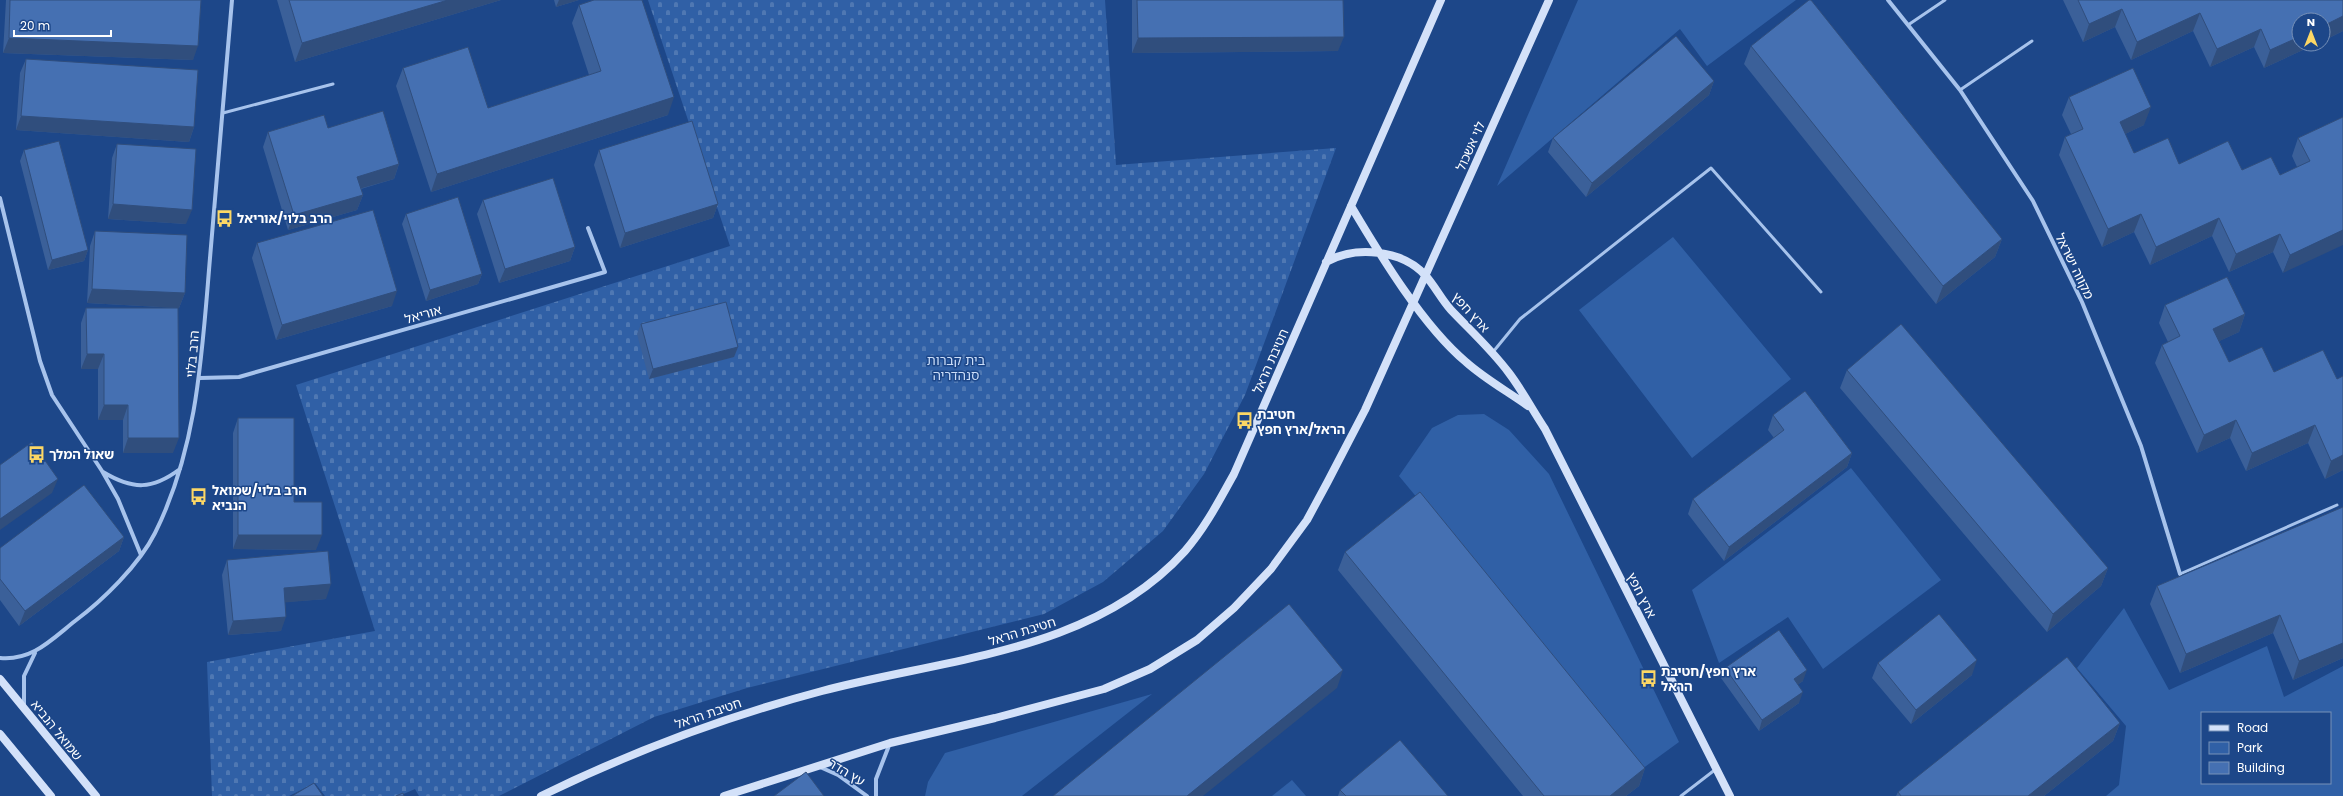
<svg xmlns="http://www.w3.org/2000/svg" width="2343" height="796" viewBox="0 0 2343 796" font-family="Poppins,'Noto Sans Hebrew',sans-serif">
  <style>
    .green { fill: #3060a6; fill-rule: evenodd }
    .cemetery { fill: url(#cemetery-stones) }
    .lines { fill: none; stroke-linecap: round; stroke-linejoin: round }
    .lane { stroke: #a7c3ec; stroke-width: 3 }
    .street { stroke: #a7c3ec; stroke-width: 4 }
    .secondary { stroke: #d3e1f9; stroke-width: 8 }
    .wall { fill: #3b6099 }
    .shaded-wall { fill: #304e7d }
    .building { fill: #4570b2; stroke: #304e7d }
    .labels { text-anchor: middle; stroke-width: 3; stroke-linejoin: round; paint-order: stroke }
    .street-label { font-size: 13px; fill: #fff; stroke: #1d4789 }
    .poi-label { font-size: 13px; font-weight: bold; fill: #fff; stroke: #1d4789; text-anchor: start }
    .park-label { font-size: 13px; fill: #ccdef9; stroke: #1d4789 }
  </style>
  <defs>
    <pattern id="cemetery-stones" width="16" height="16" patternUnits="userSpaceOnUse"><rect width="16" height="16" fill="#3060a6"/><path d="M2 7V4a2 2 0 0 1 4 0v3zM10 15v-3a2 2 0 0 1 4 0v3z" fill="#4f78b3"/></pattern>
  </defs>
  <rect width="100%" height="100%" fill="#1d4789"/>
  <!-- green -->
  <path class="green" d="M1578 0H1796L1707 66 1680 29 1497 186Z
    M1673 237 1791 379 1692 458 1579 310Z
    M1484 414 1509 430 1549 474 1679 742 1642 769 1399 476 1432 428 1458 415Z
    M1851 468 1941 580 1823 669 1788 617 1719 663 1692 590Z
    M2124 608 2169 690 2267 646 2284 697 2343 666V796H2106L2119 785 2126 726 2077 668ZM2202 713H2330V783H2202Z
    M1152 694 1022 796H925L928 782 945 753Z
    M1292 780 1306 796H1272Z"/>
  <!-- cemetery -->
  <path class="cemetery" d="M648 0H1105L1116 165 1336 148 1245 395 1204 474 1163 531 1103 582 1044 614 747 688 654 717 499 796H419L415 789 399 796H325L315 783 289 796H212L207 662 375 631 296 385 730 246Z"/>
  <g class="lines">
    <!-- lane -->
    <path class="lane" d="M1908 25 1945 0
      M1960 90 2032 41
      M223 113 333 84
      M1493 352 1520 319 1711 168 1821 292
      M2180 574 2337 505
      M1681 796 1716 769"/>
    <!-- street -->
    <path class="street" d="M1888 0 1960 90 2033 201 2082 302 2141 446 2180 574
      M0 198 40 361 52 395 102 471 118 499 141 555
      M200 378 239 377 605 272 588 228
      M103 472C133 490 152 490 180 469
      M0 658C32 661 51 640 75 621 103 600 139 565 155 533 198 447 202 352 210 258 218 172 225 86 232 0
      M24 705V676L35 653
      M820 767 838 775 867 796
      M876 796V779L890 743"/>
    <!-- secondary -->
    <path class="secondary" d="M1351 206C1380 255 1423 326 1466 362 1485 379 1507 391 1528 406
      M1326 262C1356 245 1402 250 1425 275 1435 286 1441 299 1451 310 1470 330 1492 350 1509 373 1522 390 1533 411 1545 429L1730 796
      M0 679 96 796
      M0 734 51 796
      M541 796C633 751 724 717 822 691 946 658 1093 653 1185 551 1205 528 1219 501 1234 474L1441 0
      M724 796 890 743 995 718 1104 689 1150 669 1197 640 1234 608 1271 569 1307 520 1327 483 1365 410 1549 0"/>
  </g>
  <!-- wall -->
  <path class="wall" d="M6 0H201L193 60 3 53Z
    M277 0H501L295 62Z
    M554 0H579L556 7Z
    M1132 0H1343L1338 51 1132 53Z
    M2063 0H2343V31L2323 41V20L2299 44H2316L2264 68 2254 47 2210 67 2193 31 2131 60 2115 27 2083 42Z
    M579 5 668 115 431 192 396 86 403 68 488 108 589 75 572 23Z
    M1751 46 2002 239 1995 257 1936 304 1744 64Z
    M26 59 194 127 189 142 16 130 20 73Z
    M1714 81 1709 95 1586 197 1548 152 1553 138Z
    M2069 97 2144 125 2125 134 2134 153 2179 164 2242 170 2280 175 2297 167 2292 156 2298 138 2343 117 2283 273 2273 252 2229 272 2212 236 2150 265 2134 232 2102 247 2059 155 2065 137 2071 134 2062 115Z
    M328 128 399 164 394 179 361 189 363 195 357 210 288 230 263 147 268 132Z
    M117 144 186 224 108 219 112 158Z
    M24 150 88 250 84 261 48 270 20 161Z
    M599 150 718 204 713 218 620 248 594 165Z
    M483 200 575 247 570 261 499 283 477 214Z
    M406 214 482 274 478 284 426 301 402 224Z
    M95 231 185 293 179 308 87 303 90 246Z
    M257 243 392 306 276 340 252 258Z
    M2165 305 2245 314 2239 332 2219 341 2229 362 2274 372 2323 350 2343 470 2325 479 2308 443 2246 471 2230 438 2197 453 2155 363 2162 345 2168 342 2159 323Z
    M86 308 173 453H123V420H98V369H81V323Z
    M641 324 738 347 734 357 649 379 637 334Z
    M1847 370 2108 568 2101 586 2047 632 1840 388Z
    M1773 415 1852 453 1847 467 1724 561 1688 514 1693 499 1774 438 1768 430Z
    M238 418 294 502 316 550 233 549V433Z
    M2343 507V658L2293 680 2273 633 2180 673 2150 604 2157 586Z
    M124 537 119 551 19 626 0 600V548Z
    M1345 552 1645 768 1639 786 1626 796H1523L1338 570Z
    M227 560 326 599 285 602 281 631 228 635 222 575Z
    M1878 663 1972 675 1911 724 1872 678Z
    M1725 668 1803 681 1797 685 1799 703 1759 731 1721 678Z
    M2120 723 2113 741 2044 796H1896L1898 792Z
    M1340 790 1448 796H1338Z"/>
  <!-- shaded-wall -->
  <path class="shaded-wall" d="M448 0H501L295 62 302 43Z
    M559 0H579L556 7Z
    M2122 9 2115 27 2083 42 2089 24Z
    M2200 13 2193 31 2131 60 2137 42Z
    M2343 16V31L2323 41V26Z
    M2261 29 2254 47 2210 67 2217 49Z
    M1344 37 1338 51 1132 53 1138 38Z
    M2299 37V44H2316L2264 68 2270 50Z
    M9 38 198 46 193 60 3 53Z
    M1714 81 1709 95 1586 197 1592 183Z
    M674 97 668 115 431 192 437 174Z
    M2151 107 2144 125 2113 140 2120 122Z
    M21 116 194 127 189 142 16 130Z
    M399 164 394 179 352 191 357 177Z
    M363 195 357 210 288 230 294 215Z
    M113 204 192 210 186 224 108 219Z
    M718 204 713 218 620 248 625 233Z
    M2141 214 2134 232 2102 247 2108 229Z
    M2219 218 2212 236 2150 265 2156 247Z
    M2343 230V245L2283 273 2290 255Z
    M2280 234 2273 252 2229 272 2236 254Z
    M2002 239 1995 257 1936 304 1943 286Z
    M575 247 570 261 499 283 505 269Z
    M88 250 84 261 48 270 52 260Z
    M482 274 478 284 426 301 430 290Z
    M92 289 185 293 179 308 87 303Z
    M397 291 392 306 276 340 282 325Z
    M2245 314 2239 332 2207 347 2213 329Z
    M738 347 734 357 649 379 653 369Z
    M87 354H104L98 369H81Z
    M104 405H128L123 420H98Z
    M2236 420 2230 438 2197 453 2204 435Z
    M2315 425 2308 443 2246 471 2252 453Z
    M128 438H179L173 453H123Z
    M1852 453 1847 467 1724 561 1729 547Z
    M2343 455V470L2325 479 2331 461Z
    M58 479 52 493 0 530V519Z
    M238 535H322L316 550 233 549Z
    M124 537 119 551 19 626 25 611Z
    M2108 568 2101 586 2047 632 2053 614Z
    M331 584 326 599 279 603 284 588Z
    M2280 615 2273 633 2180 673 2186 654Z
    M286 617 281 631 228 635 233 621Z
    M2343 643V658L2293 680 2299 661Z
    M1977 660 1972 675 1911 724 1916 710Z
    M1343 670 1337 688 1203 796H1187Z
    M1807 670 1803 681 1790 690 1794 679Z
    M1803 692 1799 703 1759 731 1762 720Z
    M2120 723 2113 741 2044 796H2028Z
    M1645 768 1639 786 1626 796H1610Z"/>
  <!-- building -->
  <path class="building" d="M10 0H201L198 46 9 38Z
    M289 0H448L302 43Z
    M594 0H642L674 97 437 174 403 68 468 47 488 108 601 71 579 5Z
    M1137 0H1343L1344 37 1138 38Z
    M1809 0H1811L2002 239 1943 286 1751 46Z
    M2078 0H2343V16L2323 26V20H2299V37L2270 50 2261 29 2217 49 2200 13 2137 42 2122 9 2089 24Z
    M1676 36 1714 81 1592 183 1553 138Z
    M26 59 198 70 194 127 21 116Z
    M2133 68 2151 107 2120 122 2134 153 2168 138 2179 164 2228 141 2242 170 2271 157 2280 175 2310 161 2298 138 2343 117V230L2290 255 2280 234 2236 254 2219 218 2156 247 2141 214 2108 229 2065 137 2083 129 2069 97Z
    M383 111 399 164 357 177 363 195 294 215 268 132 324 115 328 128Z
    M692 121 718 204 625 233 599 150Z
    M59 141 88 250 52 260 24 150Z
    M117 144 196 149 192 210 113 204Z
    M553 178 575 247 505 269 483 200Z
    M458 197 482 274 430 290 406 214Z
    M373 210 397 291 282 325 257 243Z
    M95 231 187 235 185 293 92 289Z
    M2227 277 2245 314 2213 329 2229 362 2262 347 2274 372 2323 350 2337 379 2343 376V455L2331 461 2315 425 2252 453 2236 420 2204 435 2162 345 2180 336 2165 305Z
    M726 302 738 347 653 369 641 324Z
    M86 308H178L179 438H128V405H104V354H87Z
    M1901 324 2108 568 2053 614 1847 370Z
    M1805 391 1852 453 1729 547 1693 499 1784 430 1773 415Z
    M238 418H294V502H322V535H238Z
    M32 442 58 479 0 519V465Z
    M84 485 124 537 25 611 0 579V548Z
    M1420 492 1645 768 1610 796H1544L1345 552Z
    M2343 507V643L2299 661 2280 615 2186 654 2157 586Z
    M328 551 331 584 284 588 286 617 233 621 227 560Z
    M1289 604 1343 670 1187 796H1053Z
    M1939 614 1977 660 1916 710 1878 663Z
    M1779 630 1807 670 1794 679 1803 692 1762 720 1725 668Z
    M2067 657 2120 723 2028 796H1901L1898 792Z
    M1400 740 1448 796H1346L1340 790Z
    M806 772 824 796H774Z
    M314 783 323 796H292Z
    M403 793 404 796H396Z"/>
  <!-- icons -->
  <defs>
    <symbol id="bus-bare" viewBox="-9 -9 18 18"><path d="M-5-6H5V4H4V6H2V4H-2V6H-4V4H-5ZM-3.5-4V0h7V-4ZM-3.5 1.2v1.5H-2V1.2ZM2 1.2v1.5H3.5V1.2Z" fill="#fcd765" stroke="#1d4789" stroke-width="2.5" paint-order="stroke"/></symbol>
  </defs>
  <g fill-rule="evenodd">
    <use href="#bus-bare" x="212" y="206" width="25" height="25"/>
    <use href="#bus-bare" x="1232" y="408" width="25" height="25"/>
    <use href="#bus-bare" x="24" y="442" width="25" height="25"/>
    <use href="#bus-bare" x="186" y="484" width="25" height="25"/>
    <use href="#bus-bare" x="1636" y="666" width="25" height="25"/>
  </g>
  <g class="labels">
    <!-- street labels -->
    <g class="street-label">
      <text transform="translate(1470 146) rotate(-66)" y="5">לוי אשכול</text>
      <text transform="translate(2075 266) rotate(64)" y="5">מקווה ישראל</text>
      <text transform="translate(1471 312) rotate(48)" y="5">ארץ חפץ</text>
      <text transform="translate(423 314) rotate(-16)" y="5">אוריאל</text>
      <text transform="translate(192 354) rotate(-85)" y="5">הרב בלוי</text>
      <text transform="translate(1270 361) rotate(-66)" y="5">חטיבת הראל</text>
      <text transform="translate(1642 595) rotate(63)" y="5">ארץ חפץ</text>
      <text transform="translate(1022 631) rotate(-17)" y="5">חטיבת הראל</text>
      <text transform="translate(708 713) rotate(-19)" y="5">חטיבת הראל</text>
      <text transform="translate(57 730) rotate(51)" y="5">שמואל הנביא</text>
      <text transform="translate(847 772) rotate(31)" y="5">עץ הדר</text>
    </g>
    <!-- poi labels -->
    <g class="poi-label">
      <text x="237" y="223">הרב בלוי/אוריאל</text>
      <text x="1257" y="419">חטיבת<tspan x="1257" dy="15">הראל/ארץ חפץ</tspan></text>
      <text x="49" y="459">שאול המלך</text>
      <text x="212" y="495">הרב בלוי/שמואל<tspan x="212" dy="15">הנביא</tspan></text>
      <text x="1661" y="676">ארץ חפץ/חטיבת<tspan x="1661" dy="15">הראל</tspan></text>
    </g>
    <!-- park labels -->
    <g class="park-label">
      <text x="956" y="365">בית קברות<tspan x="956" dy="15">סנהדריה</tspan></text>
    </g>
  </g>
  <!-- legend -->
  <rect x="2201" y="712" width="130" height="72" fill="#1d4789" stroke="#7791b8"/>
  <rect x="2209" y="725" width="20" height="6" fill="#d3e1f9" stroke="#7791b8"/>
  <text x="2237" y="732" font-size="12" fill="#ffffff">Road</text>
  <rect x="2209" y="742" width="20" height="12" fill="#3060a6" stroke="#7791b8"/>
  <text x="2237" y="752" font-size="12" fill="#ffffff">Park</text>
  <rect x="2209" y="762" width="20" height="12" fill="#4570b2" stroke="#7791b8"/>
  <text x="2237" y="772" font-size="12" fill="#ffffff">Building</text>
  <!-- north arrow -->
  <g transform="translate(2311 32)"><circle r="19" fill="#1d4789" stroke="#7791b8"/>
  <path d="M0-3L7 15L0 10L-7 15Z" fill="#fcd765"/>
  <text y="-6" font-size="11" font-weight="bold" text-anchor="middle" fill="#ffffff">N</text>
  </g>
  <!-- scale -->
  <path d="M14 30v6h97v-6" fill="none" stroke="#ffffff" stroke-width="2"/>
  <text x="20" y="30" font-size="12" fill="#ffffff" stroke="#1d4789" stroke-width="3" paint-order="stroke">20 m</text>
</svg>
